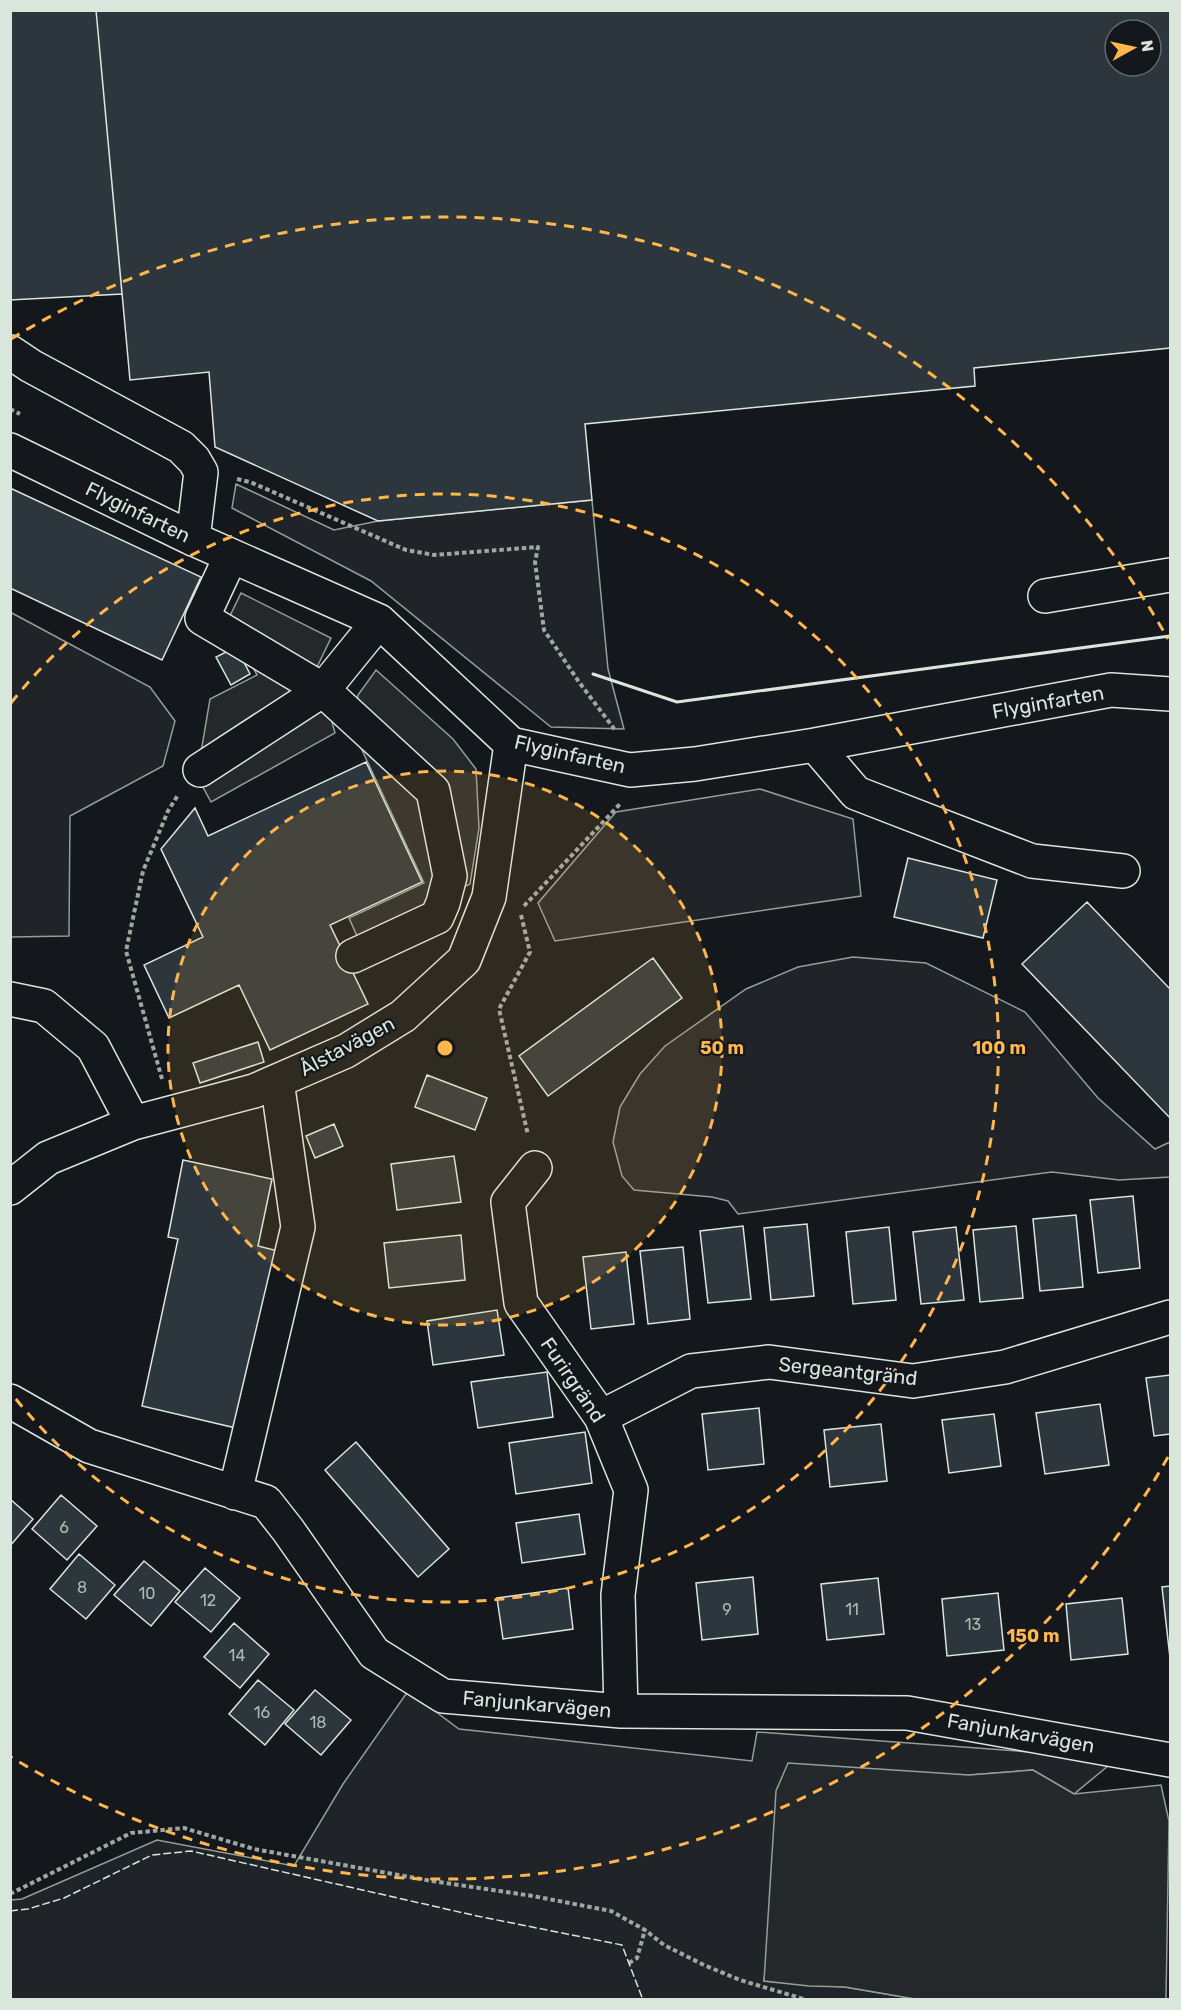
<svg xmlns="http://www.w3.org/2000/svg" width="1181" height="2010" viewBox="0 0 1181 2010" font-family="Rubik,sans-serif">
  <style>
    .green { fill: #202428; stroke: #939e99; stroke-width: 1.5 }
    .parking { fill: #24282b; stroke: #939e99; stroke-width: 1.5 }
    .building { fill: #2c363c; stroke: #d8e6dc; stroke-width: 1.5; fill-rule: evenodd }
    .lines { fill: none; stroke-linecap: round; stroke-linejoin: round }
    .minor-casing { stroke: #d8e6dc; stroke-width: 36 }
    .path { stroke: #9da8a2; stroke-width: 4; stroke-dasharray: 4.5 3; stroke-linecap: butt }
    .minor { stroke: #14181c; stroke-width: 33 }
    .fence { stroke: #d8e6dc; stroke-width: 1.5; stroke-dasharray: 8 3; stroke-linecap: butt }
    .wall { stroke: #d8e6dc; stroke-width: 3 }
    .ring { fill: none; stroke: #ffb74d; stroke-width: 3; stroke-dasharray: 10 8 }
    .labels { text-anchor: middle; stroke-width: 4.5; stroke-linejoin: round; paint-order: stroke }
    .number-label { font-size: 16px; fill: #adbab4 }
    .street-label { font-size: 20px; fill: #d8e6dc; stroke: #14181c }
    .centre { fill: #ffb74d; stroke: #14181c; stroke-width: 3 }
    .ring-label { font-size: 18px; text-anchor: middle; font-weight: bold; fill: #ffb74d; stroke: #14181c; stroke-width: 4.5; stroke-linejoin: round; paint-order: stroke }
  </style>
  <rect width="100%" height="100%" fill="#14181c"/>
  <!-- green -->
  <path class="green" d="M236 484 334 530 378 521 592 500 608 669 624 729 551 727 371 581 232 508Z
    M10 612 150 687 175 721 163 766 70 816 69 936 11 937Z
    M760 789 853 819 861 896 555 941 538 903 616 812Z
    M853 957 926 963 1025 1012 1098 1098 1155 1149 1170 1142V1177L1119 1180 1052 1172 738 1214 728 1201 712 1197 634 1190 622 1176 613 1142 620 1107 640 1074 665 1046 746 989 798 967Z
    M408 1691 459 1729 752 1761 757 1732 1058 1754 1108 1766 1074 1794 1033 1770 969 1775 767 1956 764 1981 845 1987 915 1999 11 2000V1900L22 1899 157 1840 294 1866 343 1784Z"/>
  <!-- parking -->
  <path class="parking" d="M241 593 331 638 317 667 335 733 211 802 197 776 210 699 257 675 228 620Z
    M376 670 453 739 476 769 479 828 470 884 358 938 349 918 424 883 355 735 358 695Z
    M788 1763 969 1775 1033 1770 1074 1794 1161 1785 1169 1821 1166 1999H915L845 1987 809 1986 764 1981 776 1791Z"/>
  <!-- building -->
  <path class="building" d="M10 10H96L122 294 10 300Z
    M96 10H1170V348L974 368 975 386 585 424 592 500 378 521 215 447 209 372 130 380ZM1115 30H1151V66H1115Z
    M10 488 201 577 162 660 10 588Z
    M236 647 250 674 231 685 216 657Z
    M366 762 422 882 330 925 368 1004 270 1050 239 985 169 1018 144 965 203 937 161 849 195 808 208 836Z
    M908 858 997 880 983 938 894 917Z
    M1087 902 1170 989V1118L1022 964Z
    M653 958 682 998 548 1096 519 1056Z
    M258 1042 264 1062 200 1083 193 1063Z
    M427 1075 487 1098 475 1130 415 1107Z
    M334 1124 343 1146 315 1158 306 1136Z
    M454 1156 461 1202 397 1210 391 1164Z
    M183 1160 272 1179 258 1246 278 1251 236 1428 142 1406 178 1239 168 1237Z
    M1133 1196 1140 1268 1098 1273 1090 1200Z
    M1076 1215 1083 1287 1040 1291 1033 1219Z
    M807 1224 814 1296 771 1300 764 1228Z
    M743 1226 751 1299 708 1303 700 1231Z
    M1016 1226 1023 1298 980 1302 973 1230Z
    M889 1227 896 1300 853 1304 846 1232Z
    M956 1227 964 1300 921 1304 913 1232Z
    M461 1235 465 1280 389 1288 384 1243Z
    M683 1247 690 1319 648 1324 640 1251Z
    M626 1252 634 1324 591 1329 583 1257Z
    M497 1310 504 1355 433 1365 427 1321Z
    M547 1372 553 1417 478 1428 471 1382Z
    M1170 1375V1434L1154 1436 1146 1378Z
    M1100 1404 1109 1465 1045 1474 1036 1413Z
    M759 1408 764 1464 708 1470 702 1414Z
    M994 1414 1001 1466 949 1473 942 1420Z
    M881 1424 887 1481 830 1487 824 1430Z
    M585 1432 592 1483 516 1494 509 1443Z
    M356 1442 449 1549 418 1577 325 1470Z
    M61 1495 97 1526 67 1560 32 1529Z
    M10 1499 33 1519 10 1546Z
    M579 1514 585 1554 522 1563 516 1523Z
    M79 1554 115 1585 86 1619 50 1589Z
    M144 1561 180 1591 151 1626 114 1595Z
    M205 1568 240 1598 211 1632 175 1602Z
    M753 1577 758 1634 702 1640 696 1583Z
    M878 1578 884 1634 827 1640 821 1584Z
    M1170 1586V1658L1162 1587Z
    M568 1588 573 1629 503 1639 497 1598Z
    M998 1593 1004 1650 947 1656 942 1599Z
    M1122 1598 1128 1654 1071 1660 1066 1604Z
    M234 1623 269 1654 240 1688 204 1657Z
    M258 1680 294 1710 265 1745 229 1714Z
    M315 1690 351 1720 321 1755 285 1724Z"/>
  <g class="lines">
    <defs>
      <path id="minor" d="M10 352 31 366 181 447 194 460 201 472 193 539
        M10 450 189 537 379 621 511 744 630 770 695 764 815 745 1111 690 1170 694
        M231 556 202 618 323 690 433 791 450 876 443 903 437 917 353 956
        M1045 596 1170 575
        M815 745 856 793 1032 861 1123 871
        M200 770 323 690 379 621
        M10 999 44 1006 93 1047 133 1123
        M535 1168 508 1202 521 1303 601 1417 631 1490 618 1595 621 1711
        M10 1188 48 1158 133 1123 254 1091 346 1051 403 1016 464 960 489 897 511 744
        M10 1401 89 1446 266 1502 288 1530 374 1653 443 1696 621 1711 907 1713 1170 1760
        M601 1417 691 1371 769 1362 913 1381 1005 1367 1170 1317
        M235 1493 298 1227 277 1081"/>
    </defs>
    <!-- minor casing -->
    <use href="#minor" class="minor-casing"/>
    <!-- path -->
    <path class="path" d="M10 409 20 414
      M237 479 250 482 406 550 434 555 538 547 535 562 544 630 579 682 615 730
      M524 906 620 804
      M521 915 530 952 499 1009 528 1135
      M162 1079 126 951 143 871 168 811 178 795
      M10 1894 131 1833 184 1828 254 1849 432 1881 533 1896 611 1911 645 1930 664 1945 704 1965 740 1980 807 2000
      M629 1963 637 1958 645 1930"/>
    <!-- minor -->
    <use href="#minor" class="minor"/>
    <!-- fence -->
    <path class="fence" d="M10 1911 28 1909 64 1898 152 1855 191 1851 477 1916 622 1945 643 2000"/>
    <!-- wall -->
    <path class="wall" d="M593 674 677 702 1170 636"/>
  </g>
  <!-- distance rings -->
  <circle cx="445" cy="1048" r="277" fill="#ffb74d" fill-opacity=".12"/>
  <g class="ring">
    <circle cx="445" cy="1048" r="277"/>
    <path d="M11 703A554 554 0 1 1 11 1393"/>
    <path d="M1168 1457A831 831 0 0 1 11 1757M11 339A831 831 0 0 1 1168 639"/>
  </g>
  <g class="labels">
    <!-- number labels -->
    <g class="number-label">
      <text x="64" y="1533">6</text>
      <text x="82" y="1593">8</text>
      <text x="147" y="1599">10</text>
      <text x="208" y="1606">12</text>
      <text x="727" y="1615">9</text>
      <text x="852" y="1615">11</text>
      <text x="973" y="1630">13</text>
      <text x="237" y="1661">14</text>
      <text x="262" y="1718">16</text>
      <text x="318" y="1728">18</text>
    </g>
    <!-- street labels -->
    <g class="street-label">
      <text transform="translate(138 512) rotate(26)" y="7">Flyginfarten</text>
      <text transform="translate(1048 702) rotate(-10)" y="7">Flyginfarten</text>
      <text transform="translate(570 754) rotate(13)" y="7">Flyginfarten</text>
      <text transform="translate(347 1046) rotate(-28)" y="7">Ålstavägen</text>
      <text transform="translate(848 1371) rotate(6)" y="7">Sergeantgränd</text>
      <text transform="translate(573 1380) rotate(56)" y="7">Furirgränd</text>
      <text transform="translate(537 1704) rotate(5)" y="7">Fanjunkarvägen</text>
      <text transform="translate(1021 1733) rotate(10)" y="7">Fanjunkarvägen</text>
    </g>
  </g>
  <circle cx="445" cy="1048" r="9" class="centre"/>
  <g class="ring-label">
    <text x="722" y="1054">50 m</text>
    <text x="999" y="1054">100 m</text>
    <text x="1033" y="1642">150 m</text>
  </g>
  <!-- border -->
  <rect width="1181" height="2010" fill="none" stroke="#d8e6dc" stroke-width="24"/>
  <!-- north arrow -->
  <g transform="translate(1133 48) rotate(82)"><circle r="28" fill="#14181c" stroke="#626a69" stroke-width="1.5"/>
  <path d="M0-4.5L10 22L0 15L-10 22Z" fill="#ffb74d"/>
  <text y="-9" font-size="16" font-weight="bold" text-anchor="middle" fill="#d8e6dc">N</text>
  </g>
</svg>
